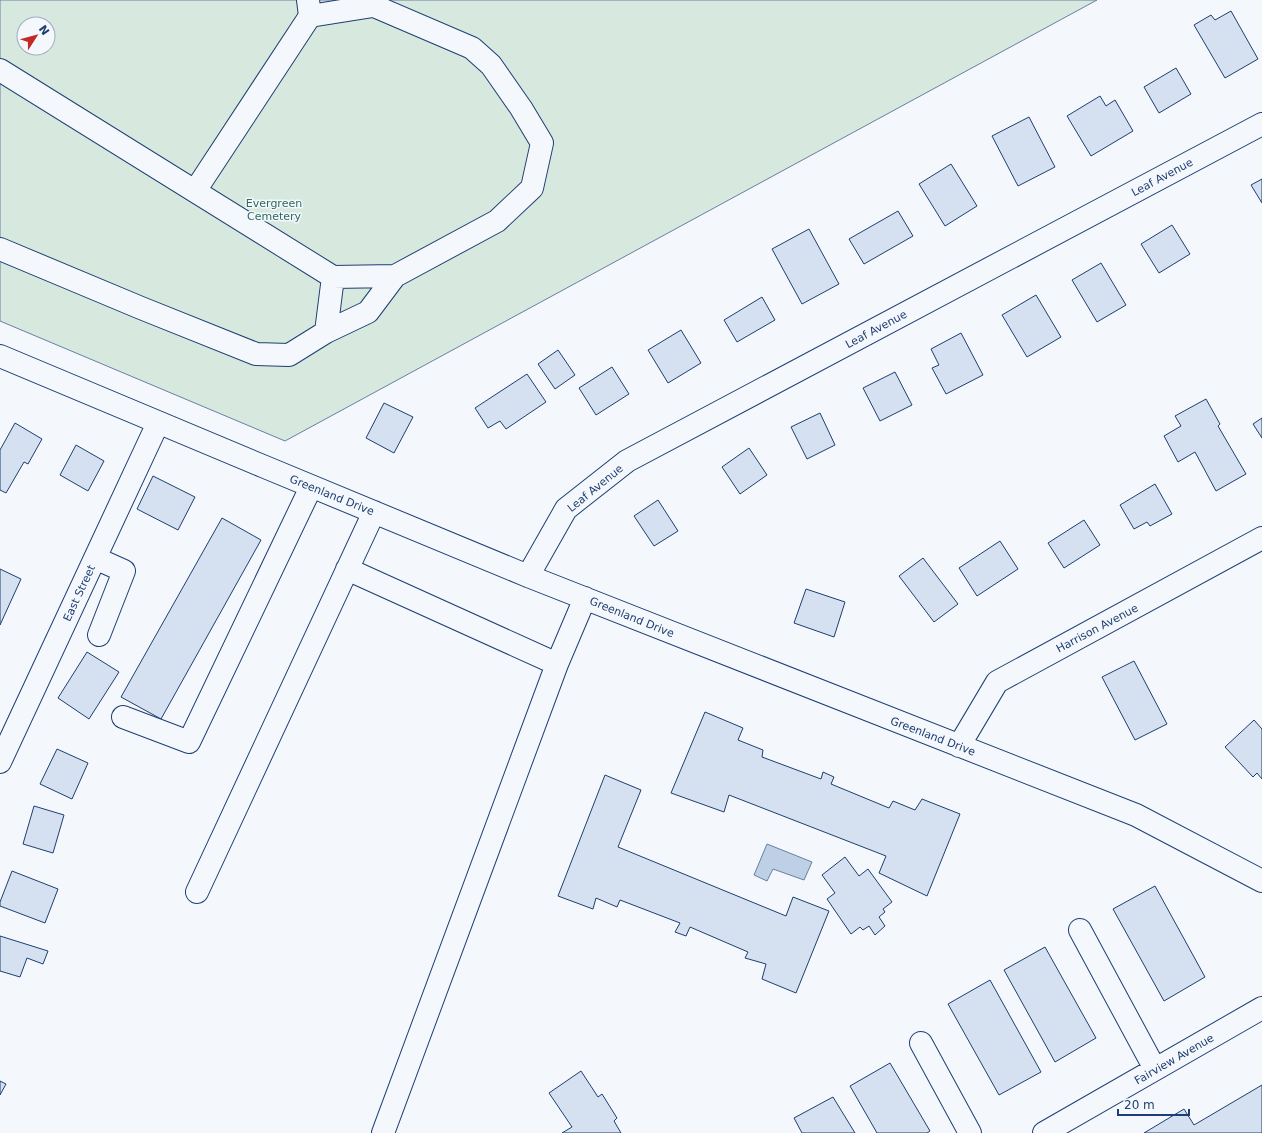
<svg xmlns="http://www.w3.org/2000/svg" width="1262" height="1133" viewBox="0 0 1262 1133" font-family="'DejaVu Sans',sans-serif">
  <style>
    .green { fill: #d7e8df; stroke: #687fa3; fill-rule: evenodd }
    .water { fill: #bed0e5; stroke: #687fa3 }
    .building { fill: #d5e0f0; stroke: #1d3f73 }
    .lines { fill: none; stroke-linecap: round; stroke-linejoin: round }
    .minor-casing { stroke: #1d3f73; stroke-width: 24 }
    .minor { stroke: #f4f7fb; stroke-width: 22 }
    .labels { text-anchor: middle; stroke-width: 3; stroke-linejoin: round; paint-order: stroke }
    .street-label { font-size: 11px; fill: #1d3f73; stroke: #f4f7fb }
    .park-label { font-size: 11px; fill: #2c6c60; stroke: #f4f7fb }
  </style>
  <rect width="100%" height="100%" fill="#f4f7fb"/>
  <!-- green -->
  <path class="green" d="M0 0H1097L285 441 0 321ZM24 24H48V48H24Z"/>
  <!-- water -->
  <path class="water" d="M767 844 812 862 804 880 773 869 767 881 754 875Z"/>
  <!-- building -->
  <path class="building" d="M1231 11 1258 59 1225 78 1194 25 1211 15 1215 20Z
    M1176 68 1191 94 1159 113 1144 87Z
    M1100 96 1106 106 1115 100 1133 131 1091 156 1067 116Z
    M1029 117 1055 167 1018 186 992 136Z
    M951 164 977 206 945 226 919 184Z
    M1262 179V203L1251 185Z
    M898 211 913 236 864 264 849 239Z
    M1172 225 1190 254 1159 273 1141 244Z
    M809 229 839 284 802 304 772 249Z
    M1101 263 1126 305 1097 322 1072 280Z
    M1036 295 1061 337 1027 357 1002 315Z
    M762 297 775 320 737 342 724 320Z
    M681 330 701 363 668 383 648 350Z
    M961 333 983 375 946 394 932 368 939 365 931 349Z
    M558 350 575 375 555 389 538 364Z
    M612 367 629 394 596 415 579 388Z
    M895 372 912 405 880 421 863 388Z
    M527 374 546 402 506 429 500 421 488 428 475 408Z
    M1206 399 1220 424 1218 426 1246 474 1216 491 1195 452 1178 462 1164 436 1181 426 1175 416Z
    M384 403 413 417 394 453 366 438Z
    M820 413 835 445 807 459 791 427Z
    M1262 418V438L1253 424Z
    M15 423 42 439 28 464 24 462 6 493 0 490V450Z
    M76 445 104 461 88 491 60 475Z
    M749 448 767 475 740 494 722 467Z
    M153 476 195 497 178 530 137 509Z
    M1155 484 1172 514 1150 526 1147 522 1134 529 1120 505Z
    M658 500 678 531 654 546 634 516Z
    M222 518 261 540 161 719 121 697Z
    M1084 520 1100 545 1064 568 1048 543Z
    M1000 541 1018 569 977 596 959 568Z
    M923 558 958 604 934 622 899 576Z
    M0 569 21 579 0 625Z
    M806 589 845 602 834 637 794 623Z
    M87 652 119 672 89 719 58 698Z
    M1134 661 1167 724 1135 740 1102 677Z
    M705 712 743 728 738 740 763 750 762 757 821 779 823 772 834 777 831 784 889 808 893 801 915 810 922 799 960 814 927 896 879 873 886 856 729 795 724 812 671 793Z
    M1254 720 1262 729V779L1257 773 1253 777 1225 747Z
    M57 749 88 763 72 799 40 784Z
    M605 775 641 790 618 847 786 916 793 897 829 911 796 993 762 979 766 964 745 958 748 952 690 927 686 936 675 932 680 923 620 900 617 907 596 898 593 909 558 896Z
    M34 806 64 815 53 853 23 844Z
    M845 857 859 876 868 869 892 902 883 909 885 912 879 917 885 926 875 935 869 926 863 930 860 927 851 934 827 899 835 893 822 875Z
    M12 871 58 889 45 923 0 906V902Z
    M1155 886 1205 977 1164 1001 1113 909Z
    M0 936 48 951 43 964 27 958 20 977 0 971Z
    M1045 947 1096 1038 1055 1062 1004 970Z
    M990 980 1041 1072 999 1095 948 1004Z
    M890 1063 930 1131 927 1133H877L850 1086Z
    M581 1071 598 1097 602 1094 617 1118 614 1121 621 1133H562L572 1127 549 1093Z
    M0 1081 6 1084 0 1095Z
    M1262 1085V1133H1144L1184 1109 1194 1125Z
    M833 1097 855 1133H802L794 1118Z"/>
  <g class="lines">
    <defs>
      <path id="minor" d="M310 16 373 6 378 3
        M0 70 333 277 395 276
        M195 191 310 16 308 0
        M0 249 141 308 256 354 289 355 326 332 368 312 395 276 497 221 532 188 542 143 521 108 491 65 472 48 360 0
        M326 332 333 277
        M0 356 265 467 528 576 1136 815 1262 881
        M95 558 124 571 99 635
        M347 569 557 664
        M528 576 566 509 627 461 1262 124
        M123 717 189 742 311 487
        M959 746 997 682 1262 538
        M0 762 158 423
        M197 892 374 512
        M1080 930 1155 1069
        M921 1043 970 1133
        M383 1133 557 664 585 598
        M1044 1133 1262 1008"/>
    </defs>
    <!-- minor casing -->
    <use href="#minor" class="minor-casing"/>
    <!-- minor -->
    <use href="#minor" class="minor"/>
  </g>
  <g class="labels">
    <!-- street labels -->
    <g class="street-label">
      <text transform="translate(1162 177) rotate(-28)" y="4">Leaf Avenue</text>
      <text transform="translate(876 329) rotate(-28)" y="4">Leaf Avenue</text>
      <text transform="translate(595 488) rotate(-39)" y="4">Leaf Avenue</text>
      <text transform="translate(332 495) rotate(22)" y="4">Greenland Drive</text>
      <text transform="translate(79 593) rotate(-65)" y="4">East Street</text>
      <text transform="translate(632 617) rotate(22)" y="4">Greenland Drive</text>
      <text transform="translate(1097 628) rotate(-28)" y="4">Harrison Avenue</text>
      <text transform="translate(933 736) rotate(21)" y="4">Greenland Drive</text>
      <text transform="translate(1174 1059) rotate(-30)" y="4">Fairview Avenue</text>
    </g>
    <!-- park labels -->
    <g class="park-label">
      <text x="274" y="207">Evergreen<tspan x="274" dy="13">Cemetery</tspan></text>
    </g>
  </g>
  <!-- north arrow -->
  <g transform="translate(36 36) rotate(54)"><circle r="19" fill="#f4f7fb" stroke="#9eadc5"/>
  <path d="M0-3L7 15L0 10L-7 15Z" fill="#c62828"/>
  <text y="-6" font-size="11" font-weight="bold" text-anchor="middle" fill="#1d3f73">N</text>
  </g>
  <!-- scale -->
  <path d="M1118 1109v6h71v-6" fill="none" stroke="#1d3f73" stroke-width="2"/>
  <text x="1124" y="1109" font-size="12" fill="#1d3f73" stroke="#f4f7fb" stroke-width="3" paint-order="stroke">20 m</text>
</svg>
